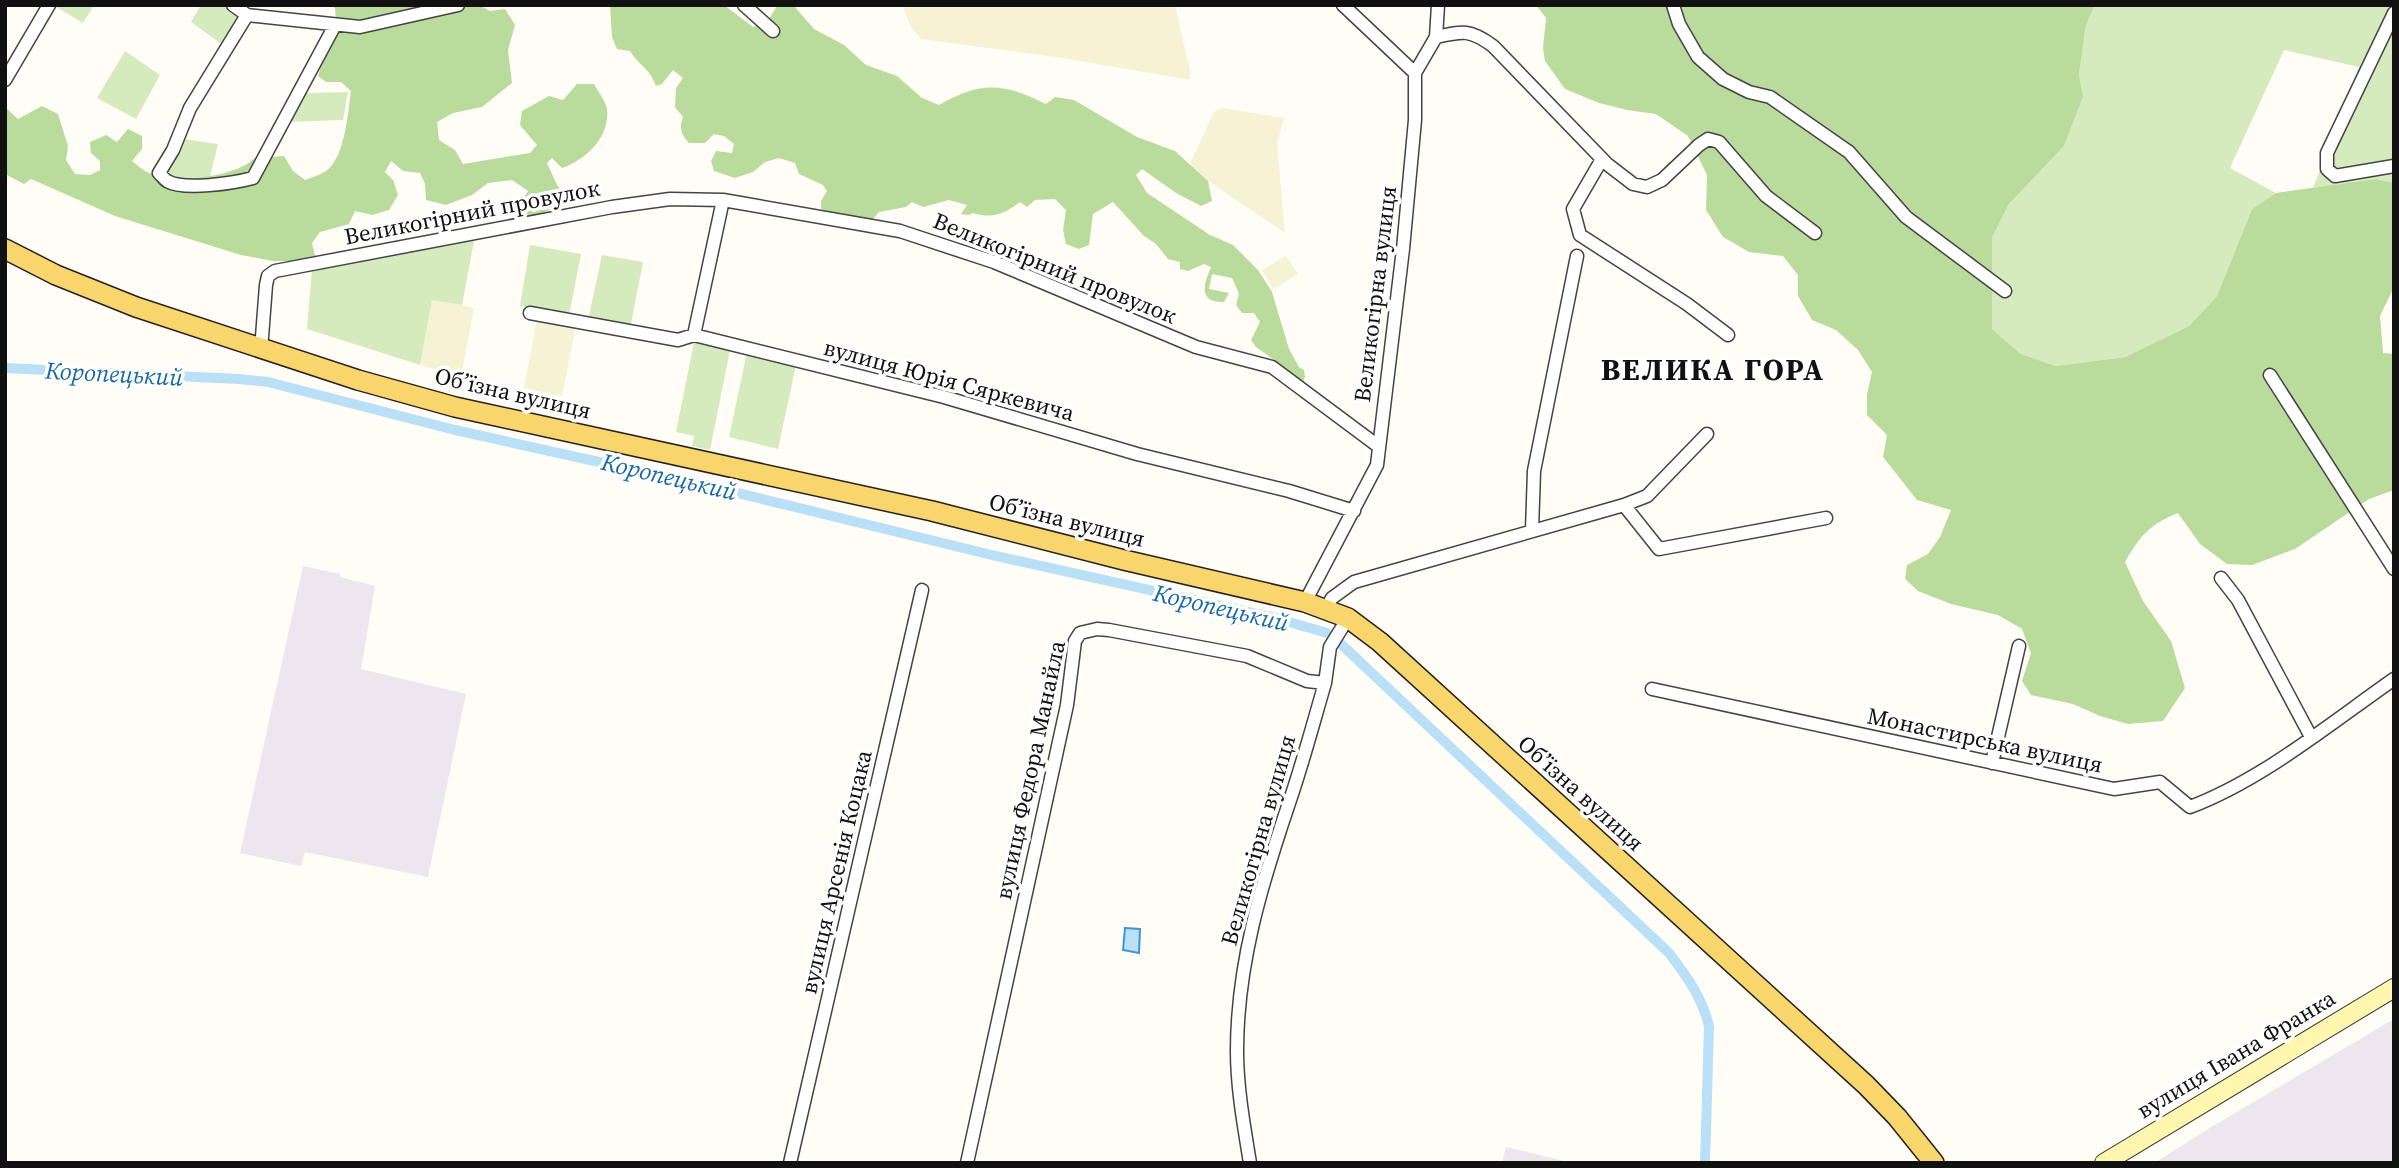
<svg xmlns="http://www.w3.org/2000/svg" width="2399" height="1168" viewBox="0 0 2399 1168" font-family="'Source Serif 4',serif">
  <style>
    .industrial { fill: #eee6ef }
    .farmland { fill: #f6f3d4 }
    .green { fill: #d5ebbd }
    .forest { fill: #b9dc9c }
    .water { fill: #b9e0f7; stroke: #3f96cf; stroke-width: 2 }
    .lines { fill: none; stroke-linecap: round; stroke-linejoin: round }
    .canal { stroke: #b9e0f7; stroke-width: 10 }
    .street-casing { stroke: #444; stroke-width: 15 }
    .secondary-casing { stroke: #333; stroke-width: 20 }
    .primary-casing { stroke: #222; stroke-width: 22 }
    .street { stroke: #fff; stroke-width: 12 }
    .secondary { stroke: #fff6b0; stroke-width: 18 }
    .primary { stroke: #f9d66b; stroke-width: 19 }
    .labels { text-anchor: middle; stroke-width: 7; stroke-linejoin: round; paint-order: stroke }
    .street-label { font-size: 23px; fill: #111; stroke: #fff }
    .water-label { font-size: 24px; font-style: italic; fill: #1768a6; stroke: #fff }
    .district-label { font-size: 30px; font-weight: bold; letter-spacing: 2px; fill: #111; stroke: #fff }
  </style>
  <rect width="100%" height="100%" fill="#fffdf5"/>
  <!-- industrial -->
  <path class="industrial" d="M303 566 340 574V577L375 586 361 669 466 694 428 877 305 852 301 866 240 853Z
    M2394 1019V1163H2154L2213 1126Z
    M1506 1147 1572 1163H1502Z"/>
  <!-- farmland -->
  <path class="farmland" d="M905 5H1175L1190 71V80L1063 58 921 39 911 27 904 10Z
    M1222 108 1284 118 1277 143 1285 233 1208 181 1190 164 1214 112Z
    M1286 256 1298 274 1273 289 1262 270Z
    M432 299 474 308 461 376 420 365Z
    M537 319 576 326 562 396 524 388Z"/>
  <!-- green -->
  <path class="green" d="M53 5H94L83 23Z
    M201 5H223L240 18 223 45 191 22Z
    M2095 5H2394V183L2376 179 2313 188 2359 67 2284 50 2230 168 2276 193 2252 209 2217 296 2189 326 2125 357 2056 366 2021 354 1992 329 1991 276 1973 262 1991 254 1992 238 2009 204 2064 146 2083 97 2079 74 2086 25Z
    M125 51 160 75 136 119 97 98Z
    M348 92 343 120 287 122 302 93Z
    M183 139 218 144 209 181 169 179 165 174Z
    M475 236 462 305 432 300 420 365 307 329 312 269Z
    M530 245 581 254 569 315 520 306Z
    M602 255 643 262 630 329 588 320Z
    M694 342 730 350 710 450 692 446 694 436 676 432Z
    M747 352 796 365 778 449 729 437Z"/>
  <!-- forest -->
  <path class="forest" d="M331 5H479L490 11 505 9 515 25 508 50 512 83 482 107 453 113 437 122 439 140 455 150 463 164 530 153 537 145 520 125 522 111 549 96 563 100 577 84H594C598 91 606 102 607 109 610 138 586 159 562 168L552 158 547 163 557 185 569 200 539 215H524L520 204 528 191 512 180 488 183 472 195 446 205 426 200 425 184 420 173 403 171 391 161 385 172 393 180 398 195 389 210 372 215 355 211 349 224 320 232 312 243 315 256 297 261H273L241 255 115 216 31 179 24 184 5 174V107L18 119 42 106 58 114 68 146 66 160 75 174 90 175 100 170V161L91 153 90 142 106 135 117 142 128 129 142 136V149L132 161C136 164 140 168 145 171 170 185 235 178 255 158L284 156 293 171 305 180C312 177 320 175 326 171 345 158 348 112 351 91L341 82H326L318 76 336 19 335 8Z
    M610 5H724L753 27 769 19 777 6H794L814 29 844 45 866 65 897 76 922 98 939 105C981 81 1004 83 1046 104L1055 97 1074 100 1137 137 1175 151 1208 181 1212 201 1201 206 1176 193 1142 169 1136 175 1147 193 1210 235 1233 245 1258 270 1272 292 1289 349 1299 367 1304 370 1305 377 1302 384 1284 367 1256 347 1251 340 1260 322 1254 313H1242L1236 305 1239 294 1232 278 1212 274 1209 289 1229 293 1224 302C1197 302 1204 284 1211 267L1204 264 1188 271 1180 269V262L1168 259 1156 244 1144 236 1113 202 1093 214 1089 245 1079 249 1066 244 1063 230 1066 210 1055 199 1035 200 1027 207 1020 202C1004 214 993 219 973 213L969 215 961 214 967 205 949 200 923 207 912 202 906 207 879 212 873 219C854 220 838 215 821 209V201L827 191 823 185 799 174 795 163 779 158 765 162 753 172 735 178 714 171 711 161 716 151 732 153 734 144 724 136 714 134 705 143H689C681 135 679 128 683 117L675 107 676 88 683 78 673 70 662 84 656 86C649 67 640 67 630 51L617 49 612 37Z
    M1536 5H2095L2086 25 2079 74 2083 97 2064 146 2009 204 1992 238V329L2021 354 2056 366 2125 357 2189 326 2217 296 2252 209 2276 193 2376 179 2394 183V287L2380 316 2383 353 2394 354V490L2369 499 2295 549 2252 565 2227 564 2200 544 2178 513C2150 524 2140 536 2125 562L2143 601 2171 641 2185 688 2163 721 2128 724 2100 716 2073 704 2031 695 2022 681 2031 653 2022 629 1998 615 1951 604 1918 591 1905 579 1907 565 1928 554 1940 537 1951 510 1917 500 1883 457 1887 435 1867 415V394L1872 372 1858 350 1836 330 1812 320 1798 296V275L1783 256 1749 252 1723 237 1706 210 1707 175 1688 136 1656 114 1627 110 1599 103 1565 89 1545 61 1543 48 1546 18Z"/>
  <!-- water -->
  <path class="water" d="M1125 928 1140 929 1139 953 1123 950Z"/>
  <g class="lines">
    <!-- canal -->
    <path class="canal" d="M5 368 239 379 268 382 455 430 721 489 996 556 1272 617 1327 633
      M1342 645 1669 953C1687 977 1703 998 1709 1027L1705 1163"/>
    <defs>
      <path id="street" d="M233 5 247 15 360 27 458 5
        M744 5 773 31
        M1673 5 1679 24 1698 57 1723 79 1749 92 1770 97 1849 152 1906 217 2005 291
        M2394 13 2327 153V169L2335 176 2394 166
        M247 15 190 108 173 150 159 173C160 174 166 181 167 181 184 191 234 183 253 178L335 25
        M1436 37C1463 31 1470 29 1493 46L1607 164 1633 184 1647 187 1662 180 1699 145 1708 139 1719 142 1766 196 1815 233
        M1415 73 1436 37 1438 5
        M5 80 49 5
        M1602 159 1573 209 1580 235 1687 304 1728 335
        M530 313 678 340 694 335 944 397 1137 454 1289 491 1354 511
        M694 335 723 200
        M261 350 266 285 268 276 275 271 612 207 670 199 723 200 900 231 994 262 1196 347 1272 367 1378 446
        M2270 375 2394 569
        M1624 505 1659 549 1826 518
        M1532 530 1534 471 1577 256
        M2221 578 2238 600 2311 737
        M1305 602 1377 465 1403 249 1415 120V73L1343 5
        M1326 608 1332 598 1354 582 1624 505 1647 496 1707 434
        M1652 689 2114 789 2160 782 2190 807C2262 780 2331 723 2394 679
        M1992 763 2019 646
        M790 1163 922 590
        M967 1163 1067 705 1075 641 1080 633 1097 629 1109 630 1247 656 1307 681 1325 683
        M1250 1163C1244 1126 1237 1088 1237 1051 1237 965 1261 886 1288 806 1302 766 1313 724 1325 683L1330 647 1348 618"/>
      <path id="secondary" d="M2104 1163 2394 988"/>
      <path id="primary" d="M5 249 56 275 136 307 358 380 455 407 932 511 1124 560 1305 602 1348 618 1380 642 1866 1085 1897 1117 1934 1163"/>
    </defs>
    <!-- street casing -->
    <use href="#street" class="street-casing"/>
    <!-- secondary casing -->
    <use href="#secondary" class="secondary-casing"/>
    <!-- primary casing -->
    <use href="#primary" class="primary-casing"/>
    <!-- street -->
    <use href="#street" class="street"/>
    <!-- secondary -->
    <use href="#secondary" class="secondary"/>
    <!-- primary -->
    <use href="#primary" class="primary"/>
  </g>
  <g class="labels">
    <!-- street labels -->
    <g class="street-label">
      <text transform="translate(472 212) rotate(-11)" y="8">Великогірний провулок</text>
      <text transform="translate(1055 268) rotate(22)" y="8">Великогірний провулок</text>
      <text transform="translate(1375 294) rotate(-83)" y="8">Великогірна вулиця</text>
      <text transform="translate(949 380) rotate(15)" y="8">вулиця Юрія Сяркевича</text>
      <text transform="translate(513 393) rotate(13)" y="8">Обʼїзна вулиця</text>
      <text transform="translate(1067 520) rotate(14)" y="8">Обʼїзна вулиця</text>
      <text transform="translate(1985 740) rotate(12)" y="8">Монастирська вулиця</text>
      <text transform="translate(1030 770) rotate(-78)" y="8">вулиця Федора Манайла</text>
      <text transform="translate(1581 793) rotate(42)" y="8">Обʼїзна вулиця</text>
      <text transform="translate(1258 840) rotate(-74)" y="8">Великогірна вулиця</text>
      <text transform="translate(836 872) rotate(-77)" y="8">вулиця Арсенія Коцака</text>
      <text transform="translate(2236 1054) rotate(-31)" y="8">вулиця Івана Франка</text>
    </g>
    <!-- water labels -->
    <g class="water-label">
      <text transform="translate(114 374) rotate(3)" y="8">Коропецький</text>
      <text transform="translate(669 477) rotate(13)" y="8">Коропецький</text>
      <text transform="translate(1221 608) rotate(13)" y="8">Коропецький</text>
    </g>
    <!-- district labels -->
    <g class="district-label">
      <text x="1713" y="380">ВЕЛИКА ГОРА</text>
    </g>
  </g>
  <!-- border -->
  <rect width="2399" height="1168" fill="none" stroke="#111111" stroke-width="14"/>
</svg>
